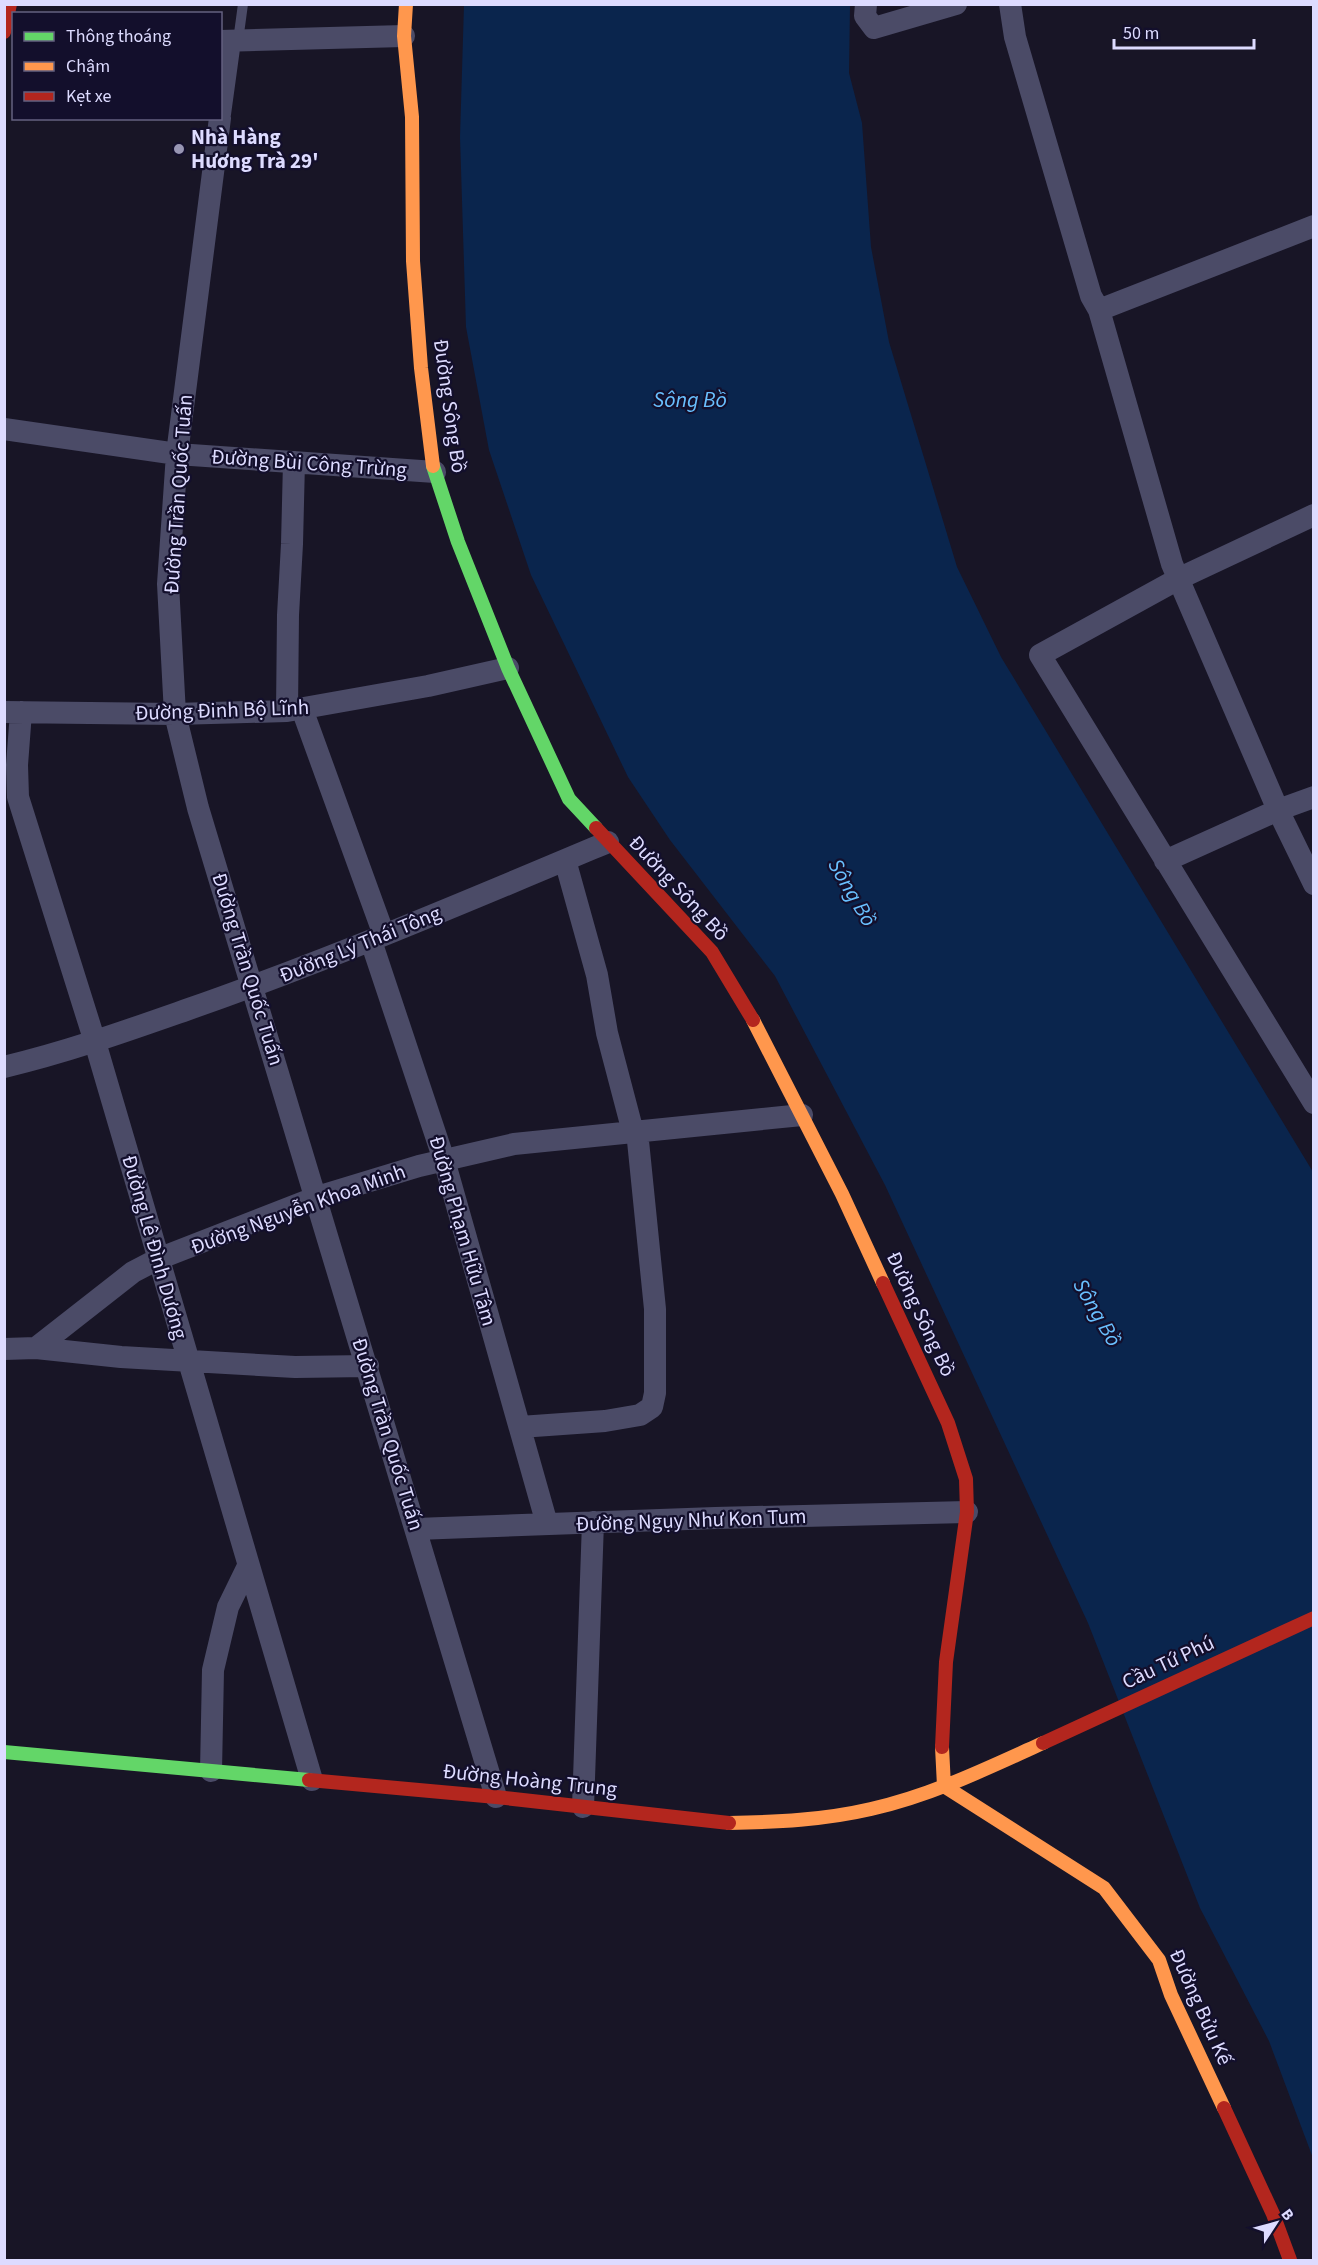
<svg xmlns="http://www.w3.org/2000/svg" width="1318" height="2265" viewBox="0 0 1318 2265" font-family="'Source Sans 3',sans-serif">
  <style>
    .water { fill: #0a254d }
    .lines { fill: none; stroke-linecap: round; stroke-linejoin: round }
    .lane { stroke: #4b4b67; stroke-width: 10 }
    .street { stroke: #4b4b67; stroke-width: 22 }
    .fast { stroke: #63d668; stroke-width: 14 }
    .slow { stroke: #ff974d; stroke-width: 14 }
    .jam { stroke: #b3261e; stroke-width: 14 }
    .poi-dot { fill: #9896b3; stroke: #130f2c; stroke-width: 2 }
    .labels { text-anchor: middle; stroke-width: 4.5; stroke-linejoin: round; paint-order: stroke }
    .poi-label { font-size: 21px; font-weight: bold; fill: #dddbff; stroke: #130f2c; text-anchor: start }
    .street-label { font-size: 21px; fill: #dddbff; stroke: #130f2c }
    .water-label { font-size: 22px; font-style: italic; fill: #69c0ff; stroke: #130f2c }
  </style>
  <rect width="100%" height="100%" fill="#181526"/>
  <!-- water -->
  <path class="water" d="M464 5H850L849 73 862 123 871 247 889 342 957 567 1001 657 1313 1172V2158L1269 2041 1200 1908 1088 1623 885 1185 775 976 670 840 628 777 531 575 489 450 466 327 460 137Z"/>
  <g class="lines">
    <!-- lane -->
    <path class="lane" d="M238 41 243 4"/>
    <!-- street -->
    <path class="street" d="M866 4 865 16 874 28 956 4
      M1010 4 1015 37 1091 296 1099 310 1172 564 1278 810 1314 884
      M220 41 404 36
      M220 114 230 41
      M220 118 177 454 168 584 175 714 198 808 496 1797
      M1099 310 1314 226
      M4 429 177 454 435 472
      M1314 515 1180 578 1040 655 1314 1103
      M302 709 384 935
      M287 711 288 615 292 544 294 462
      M4 712 175 714 287 711 428 686 508 668
      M21 712 17 765 18 797 95 1042 312 1780
      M565 860 597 975 607 1033 633 1132
      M1165 861 1278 810 1314 797
      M371 941 444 1160 547 1524
      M4 1067C67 1052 126 1031 186 1010 329 960 468 901 608 842
      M36 1348 133 1272 158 1259 317 1197 419 1166 514 1144 802 1115
      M4 1349 36 1348 121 1357 295 1367 368 1366
      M520 1427 605 1421 640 1415 652 1407 655 1393V1309L637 1131
      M416 1529 715 1518 967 1512
      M211 1771 213 1670 228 1607 248 1566
      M583 1807 593 1522"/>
    <!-- fast -->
    <path class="fast" d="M433 466 458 542 508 668 569 799 596 828
      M4 1752 309 1780"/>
    <!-- slow -->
    <path class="slow" d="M406 4 404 36 412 117 413 261 421 368 433 466
      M753 1020 842 1194 883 1283
      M942 1747 944 1786 1104 1888 1159 1960 1171 1995 1224 2108
      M729 1823C777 1822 824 1820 871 1809 930 1796 988 1768 1043 1743"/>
    <!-- jam -->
    <path class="jam" d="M4 32 10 4
      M596 828 712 952 753 1020
      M883 1283 948 1423 966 1479 967 1512 946 1662 942 1747
      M1043 1743 1314 1618
      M309 1780 496 1797 729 1823
      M1224 2108 1273 2214 1290 2260"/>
  </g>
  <!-- markers -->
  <circle class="poi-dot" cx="179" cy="149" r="6"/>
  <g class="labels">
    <!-- poi labels -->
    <g class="poi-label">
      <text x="191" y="144">Nhà Hàng<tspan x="191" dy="24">Hương Trà 29'</tspan></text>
    </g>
    <!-- street labels -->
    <g class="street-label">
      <text transform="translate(450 406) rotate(82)" y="7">Đường Sông Bồ</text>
      <text transform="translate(309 463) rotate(4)" y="7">Đường Bùi Công Trừng</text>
      <text transform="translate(178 494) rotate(-86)" y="7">Đường Trần Quốc Tuấn</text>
      <text transform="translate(222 710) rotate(-2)" y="7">Đường Đinh Bộ Lĩnh</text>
      <text transform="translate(679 888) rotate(47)" y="7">Đường Sông Bồ</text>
      <text transform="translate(360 944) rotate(-22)" y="7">Đường Lý Thái Tông</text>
      <text transform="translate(248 969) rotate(73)" y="7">Đường Trần Quốc Tuấn</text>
      <text transform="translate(298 1209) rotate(-20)" y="7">Đường Nguyễn Khoa Minh</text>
      <text transform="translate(463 1231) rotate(74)" y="7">Đường Phạm Hữu Tâm</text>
      <text transform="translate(155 1247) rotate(74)" y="7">Đường Lê Đình Dương</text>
      <text transform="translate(921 1314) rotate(65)" y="7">Đường Sông Bồ</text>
      <text transform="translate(388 1434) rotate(73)" y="7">Đường Trần Quốc Tuấn</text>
      <text transform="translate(691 1520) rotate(-2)" y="7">Đường Ngụy Như Kon Tum</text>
      <text transform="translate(1168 1662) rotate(-25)" y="7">Cầu Tứ Phú</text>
      <text transform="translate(530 1780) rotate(6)" y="7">Đường Hoàng Trung</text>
      <text transform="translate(1201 2007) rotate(66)" y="7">Đường Bửu Kế</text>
    </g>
    <!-- water labels -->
    <g class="water-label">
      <text x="690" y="407">Sông Bồ</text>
      <text transform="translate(853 892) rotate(60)" y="8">Sông Bồ</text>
      <text transform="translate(1098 1312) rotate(60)" y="8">Sông Bồ</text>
    </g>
  </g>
  <!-- border -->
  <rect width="1318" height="2265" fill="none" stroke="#dddbff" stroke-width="12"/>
  <!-- legend -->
  <rect x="12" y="12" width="210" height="108" fill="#130f2c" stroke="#646180" stroke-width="1.5"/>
  <rect x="24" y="32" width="30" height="9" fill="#63d668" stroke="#646180" stroke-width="1.5"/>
  <text x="66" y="42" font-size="18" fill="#dddbff">Thông thoáng</text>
  <rect x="24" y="62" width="30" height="9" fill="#ff974d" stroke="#646180" stroke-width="1.5"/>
  <text x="66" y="72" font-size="18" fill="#dddbff">Chậm</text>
  <rect x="24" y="92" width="30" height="9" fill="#b3261e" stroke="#646180" stroke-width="1.5"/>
  <text x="66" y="102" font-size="18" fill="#dddbff">Kẹt xe</text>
  <!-- north arrow -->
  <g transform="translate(1276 2223) rotate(54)" stroke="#130f2c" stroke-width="4.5" paint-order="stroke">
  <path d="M0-4.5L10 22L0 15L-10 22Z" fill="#dddbff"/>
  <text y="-9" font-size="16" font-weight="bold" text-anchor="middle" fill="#dddbff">B</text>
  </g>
  <!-- scale -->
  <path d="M1114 39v9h140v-9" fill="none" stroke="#dddbff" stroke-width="3"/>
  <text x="1123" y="39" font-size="18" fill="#dddbff" stroke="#130f2c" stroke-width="4.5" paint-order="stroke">50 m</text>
</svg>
